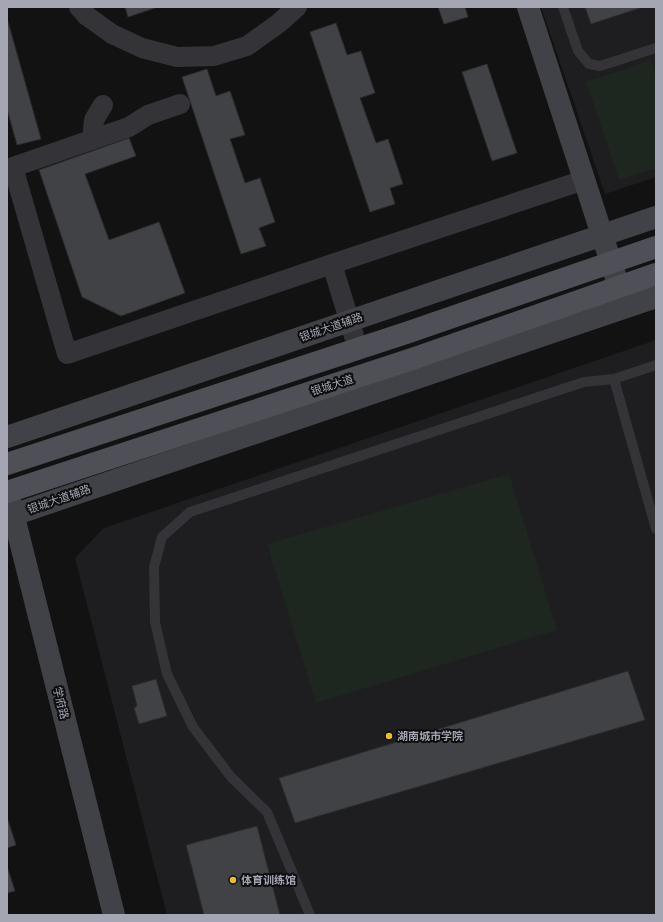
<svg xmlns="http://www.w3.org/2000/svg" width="663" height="922" viewBox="0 0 663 922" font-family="Jost,'Noto Sans SC',sans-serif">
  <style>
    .built { fill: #1e1e20 }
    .green { fill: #1e2620 }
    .building { fill: #414246; stroke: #2c2c2f }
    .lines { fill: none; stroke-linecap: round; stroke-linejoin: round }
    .lane { stroke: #333338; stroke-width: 10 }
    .street { stroke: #333338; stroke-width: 20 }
    .secondary { stroke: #414248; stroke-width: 22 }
    .primary { stroke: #4f5057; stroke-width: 22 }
    .poi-dot { fill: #e8bc35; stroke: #0d0d0e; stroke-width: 1.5 }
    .labels { text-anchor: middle; stroke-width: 4; stroke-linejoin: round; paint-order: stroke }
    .street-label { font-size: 11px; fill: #a4a7b3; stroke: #0d0d0e }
    .poi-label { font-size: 11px; font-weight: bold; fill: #a4a7b3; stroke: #0d0d0e; text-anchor: start }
  </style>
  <rect width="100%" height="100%" fill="#121213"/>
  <!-- built -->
  <path class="built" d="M541 7H656V177L605 194Z
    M656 340V915H167L75 558 104 528Z"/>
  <!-- green -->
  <path class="green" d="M651 60 656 76V168L619 180 586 82Z
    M509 474 557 630 316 703 267 544Z"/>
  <!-- building -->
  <path class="building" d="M125 7H155V8L128 17Z
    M438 7H465L468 17 444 24Z
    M585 7H643L591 24Z
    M7 18 41 139 17 145 7 109Z
    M336 23 347 55 361 51 375 93 360 98 376 143 388 139 403 184 390 188 395 204 370 212 310 32Z
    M487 64 517 153 492 161 462 72Z
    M207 69 216 96 230 91 245 135 230 139 245 183 260 178 275 222 259 228 266 246 241 254 182 77Z
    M129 138 136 156 85 174 109 240 159 222 185 293 121 316 82 297 39 170Z
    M628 671 645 720 295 823 279 778Z
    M156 679 167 716 139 724 134 708 137 706 132 686Z
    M7 817 16 845 7 848Z
    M257 826 280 915H204L186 845Z
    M7 866 15 891 7 893Z"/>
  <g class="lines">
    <!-- lane -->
    <path class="lane" d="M563 7 578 51 589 64 600 66 656 48
      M614 379 656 529
      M310 915 267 812 231 777 193 727 167 674 155 622 154 567 162 537 190 512 584 382 614 379 656 365"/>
    <!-- street -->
    <path class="street" d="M79 7 87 16 112 34 142 48 177 57 214 56 247 46 279 23 297 7
      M180 104 148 115 129 127 13 167 67 354 332 264
      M92 140 94 120 103 105
      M358 349 332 264 584 180"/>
    <!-- secondary -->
    <path class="secondary" d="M528 7 619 287
      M7 437 656 217
      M10 501 114 915
      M7 517 656 297"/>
    <!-- primary -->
    <path class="primary" d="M7 464 406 333 656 247
      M7 492 415 358 656 274"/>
  </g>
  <!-- markers -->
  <g class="poi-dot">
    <circle cx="389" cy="736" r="4"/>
    <circle cx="233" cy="880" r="4"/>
  </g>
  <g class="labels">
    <!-- street labels -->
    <g class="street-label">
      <text transform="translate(331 327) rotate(-19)" y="4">银城大道辅路</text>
      <text transform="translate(332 385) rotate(-18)" y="4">银城大道</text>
      <text transform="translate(59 499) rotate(-19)" y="4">银城大道辅路</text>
      <text transform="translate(61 703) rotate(76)" y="4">学府路</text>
    </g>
    <!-- poi labels -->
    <g class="poi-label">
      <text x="397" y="740">湖南城市学院</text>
      <text x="241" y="884">体育训练馆</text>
    </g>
  </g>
  <!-- border -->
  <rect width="663" height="922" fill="none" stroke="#a4a7b3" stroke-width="16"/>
</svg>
